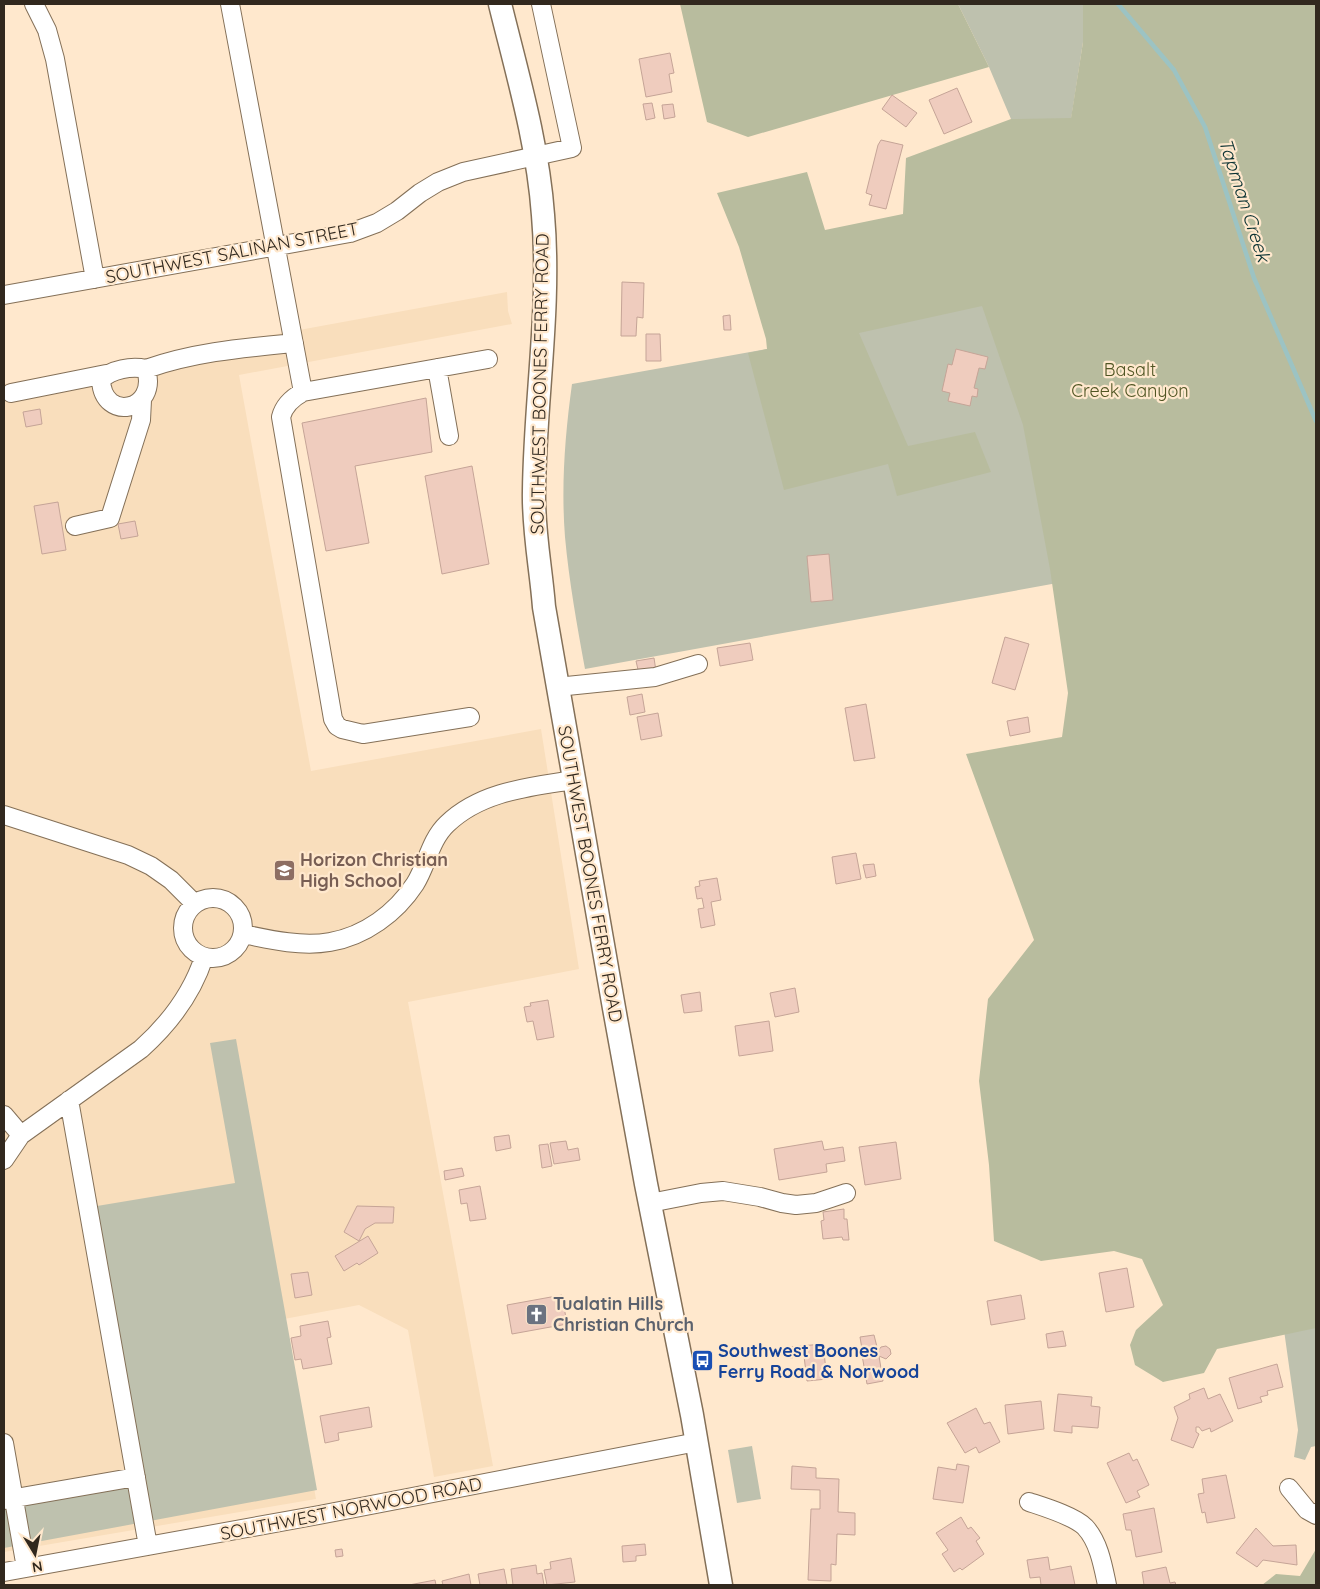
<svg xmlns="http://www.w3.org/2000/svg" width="1320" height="1589" viewBox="0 0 1320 1589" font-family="Quicksand,sans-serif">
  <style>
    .built { fill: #f9debc }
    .green { fill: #bec1ae }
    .forest { fill: #b8bc9e }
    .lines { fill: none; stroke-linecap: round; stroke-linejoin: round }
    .stream { stroke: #9cc3c3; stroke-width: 4.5 }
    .building { fill: #efccbe; stroke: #c5a497 }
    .minor-casing { stroke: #847058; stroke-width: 20 }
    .major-casing { stroke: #847058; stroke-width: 25 }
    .minor { stroke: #fff; stroke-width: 18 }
    .major { stroke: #fff; stroke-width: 22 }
    .labels { text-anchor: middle; stroke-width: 4.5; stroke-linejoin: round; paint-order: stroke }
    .street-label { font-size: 18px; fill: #31281e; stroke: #ffe8cd }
    .park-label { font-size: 18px; fill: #505523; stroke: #ffe8cd }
    .education-label { font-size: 18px; font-weight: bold; fill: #785e54; stroke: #ffe8cd; text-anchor: start }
    .worship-label { font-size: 18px; font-weight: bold; fill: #5b616d; stroke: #ffe8cd; text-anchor: start }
    .transit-label { font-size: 18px; font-weight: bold; fill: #164399; stroke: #ffe8cd; text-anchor: start }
    .water-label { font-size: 19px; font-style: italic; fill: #0a3233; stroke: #ffe8cd }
  </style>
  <rect width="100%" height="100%" fill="#ffe8cd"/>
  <!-- built -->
  <path class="built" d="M507 292 508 311 512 324 239 375 311 771 541 729 579 969 408 1002 493 1466 434 1477 408 1330 359 1305 284 1319 316 1499 4 1552V384Z"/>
  <!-- green -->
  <path class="green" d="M958 4H1083V42L1070 126 1011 119 989 67Z
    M974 202 1316 536 585 669C577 625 569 581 565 537 561 486 565 435 572 384L767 349Z
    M236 1039 317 1490 4 1548V1509L145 1484 97 1206 235 1183 210 1043Z
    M1316 1317V1446L1311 1447 1305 1460 1294 1457 1298 1430 1283 1323Z
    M752 1446 761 1499 737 1503 728 1450Z"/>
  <!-- forest -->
  <path class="forest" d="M680 4H958L989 67 748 137 707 122Z
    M1083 4H1316V1328L1217 1349 1204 1373 1163 1382 1135 1365 1130 1345 1136 1330 1163 1305 1142 1259 1114 1251 1041 1261 994 1241 989 1165 979 1081 988 999 1034 940 966 754 1062 737 1068 693 1050 569 1023 425 982 306 859 333 908 446 975 432 991 472 897 496 888 464 784 490 748 353 767 349 766 339 739 247 717 193 807 172 825 230 903 214 906 158 1011 119 1071 118 1083 42Z
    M1316 1549V1585H1262L1276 1574 1300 1576Z"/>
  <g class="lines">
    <!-- stream -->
    <path class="stream" d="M1118 4 1174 70 1205 127 1254 278 1316 421"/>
  </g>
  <!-- building -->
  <path class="building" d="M670 53 674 73 669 74 672 92 646 97 639 59Z
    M957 88 972 122 944 134 929 100Z
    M892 95 917 113 906 127 882 109Z
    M652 103 655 118 646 120 643 104Z
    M673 104 675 117 664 119 662 105Z
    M881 140 903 145 886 209 869 205 872 195 866 193 878 145Z
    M622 282 644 283 643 318 637 317 636 336H621Z
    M730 315 731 330H724L723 316Z
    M646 334H660L661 361H646Z
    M956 349 988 357 985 369 979 368 974 388 978 389 977 397 972 396 970 406 948 401 950 393 942 391 948 364 952 365Z
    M426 398 432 452 355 466 369 543 326 551 302 423Z
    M40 409 42 424 26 427 23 412Z
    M472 466 489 564 442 574 425 476Z
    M58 502 66 550 42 554 34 506Z
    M135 521 138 536 121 539 118 524Z
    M829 554 833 600 811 602 807 556Z
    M1005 637 1029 644 1015 690 992 683Z
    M750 643 753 660 720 666 717 648Z
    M654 658 656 671 639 674 636 661Z
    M642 694 645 712 630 715 627 697Z
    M866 704 875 758 854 761 845 708Z
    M658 713 662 736 641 740 637 717Z
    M1028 717 1030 732 1010 736 1007 721Z
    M856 853 861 879 836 884 832 857Z
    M874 864 876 876 866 878 863 865Z
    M717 878 721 900 711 902 715 925 701 928 698 909 704 908 702 898 697 899 695 887 700 886 699 881Z
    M795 988 799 1012 775 1017 770 993Z
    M700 992 702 1011 684 1013 681 995Z
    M548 1000 554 1037 537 1040 533 1021 527 1022 524 1007 531 1006 530 1003Z
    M769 1021 773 1051 739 1056 735 1026Z
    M509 1135 511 1148 496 1151 494 1137Z
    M566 1141 568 1150 578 1148 580 1160 554 1164 550 1143Z
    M822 1141 824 1150 843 1147 845 1161 826 1164 827 1172 779 1180 774 1149Z
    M896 1142 901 1179 865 1185 859 1147Z
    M548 1144 552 1166 542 1168 539 1145Z
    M462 1168 464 1176 445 1180 444 1171Z
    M480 1186 486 1219 470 1221 467 1203 461 1204 459 1190Z
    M357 1206 394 1207 393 1223H375L365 1229 359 1241 344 1232Z
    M844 1209V1219H847L849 1240H843L842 1237 823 1239 821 1221 824 1220 823 1212Z
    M368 1236 378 1253 359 1265 357 1263 344 1271 335 1256Z
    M1127 1268 1134 1307 1106 1312 1099 1273Z
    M308 1272 312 1295 295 1298 291 1274Z
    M562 1295 567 1324 512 1334 507 1305Z
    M1021 1295 1025 1319 991 1325 987 1301Z
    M328 1321 331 1337 327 1338 332 1364 303 1369 301 1359 295 1360 291 1338 301 1336 300 1326Z
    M1063 1331 1066 1346 1048 1348 1046 1334Z
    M874 1335 878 1351 881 1347 886 1346 890 1349 891 1354 886 1359 879 1356 883 1381 867 1384 861 1349H862L860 1337Z
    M823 1344 827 1379 807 1381 804 1356 790 1358 789 1347Z
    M1277 1364 1283 1387 1267 1391 1268 1395 1260 1397 1262 1402 1238 1409 1229 1378Z
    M1204 1388 1208 1399 1220 1394 1233 1421 1211 1432 1210 1428 1202 1431 1199 1427H1196V1432L1199 1434 1193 1448 1171 1440 1178 1418 1174 1407 1190 1399 1189 1394Z
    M1058 1394 1092 1397 1091 1406 1100 1407 1098 1428 1072 1426V1433L1054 1431Z
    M1041 1401 1044 1429 1008 1434 1005 1405Z
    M369 1407 372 1427 338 1433 339 1440 325 1443 320 1416Z
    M976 1408 984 1424 990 1422 1000 1442 979 1453 976 1447 965 1453 947 1423Z
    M1129 1453 1133 1461 1137 1459 1149 1485 1137 1491 1140 1497 1126 1503 1107 1463Z
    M957 1464 969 1466 963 1503 933 1499 938 1467 956 1470Z
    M792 1466 816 1468V1478L839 1479 838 1512 855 1513V1535L837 1534 836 1565 831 1564V1581L808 1580 811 1509H820V1490L791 1489Z
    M1226 1475 1235 1518 1207 1523 1205 1512 1202 1513 1198 1494 1204 1493 1202 1479Z
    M1154 1508 1162 1552 1136 1557 1131 1530H1126L1123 1514Z
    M961 1517 968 1529 971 1527 980 1538 976 1541 984 1554 962 1570 960 1568 954 1572 942 1554 948 1550 936 1533Z
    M1256 1528 1273 1546 1296 1545 1297 1565 1263 1560 1257 1567 1236 1553Z
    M645 1544 646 1555 636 1556V1561L623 1562 622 1546Z
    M342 1549 343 1556 336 1557 335 1550Z
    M1048 1557 1050 1570 1071 1566 1075 1585H1041L1040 1577 1030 1578 1027 1560Z
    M571 1558 575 1582 547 1585 544 1570 551 1569 550 1562Z
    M536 1565 537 1574 542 1573 544 1585H513L511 1569Z
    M1166 1567 1170 1583 1175 1582 1176 1585H1144L1142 1572Z
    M504 1569 507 1585H480L478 1574Z
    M469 1574 471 1585H443L442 1581Z
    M435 1580 436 1585H409Z"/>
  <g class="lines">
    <defs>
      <path id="minor" d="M34 4 47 30 55 59 95 279
        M230 4 303 392
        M4 295 350 233 377 223 397 211 420 193 438 182 463 172 572 148 541 4
        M437 368 449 436
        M146 369C132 366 111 369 101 380 103 423 159 411 146 369 194 352 243 348 294 343
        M11 393 106 374
        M75 526 110 518 141 420 142 400
        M557 687 655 677 698 664
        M470 717 363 734 342 729 337 726 333 719 281 417C284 405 292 398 303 392L488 359
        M4 815 128 855 151 866 171 880 195 904
        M183 928a30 30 0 1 1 60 0a30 30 0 1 1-60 0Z
        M243 934C271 940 302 947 330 942 365 936 396 913 415 884 427 865 430 840 447 824 481 791 530 787 574 780
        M69 1100 148 1546
        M4 1115 21 1135
        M4 1160 21 1135 141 1049C170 1023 192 994 204 957
        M650 1203 701 1193 723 1191 760 1197 782 1203 796 1205 816 1203 846 1193
        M4 1443 26 1568
        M1289 1488 1307 1510 1316 1515
        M4 1500 136 1477
        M1029 1502C1044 1507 1074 1516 1085 1527 1099 1542 1103 1566 1107 1585
        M4 1572 319 1515 697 1442"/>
      <path id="major" d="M500 4C517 73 538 144 543 215 551 307 535 399 534 491 533 530 541 568 544 607L614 1008 646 1184 692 1415 721 1585"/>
    </defs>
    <!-- minor casing -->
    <use href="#minor" class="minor-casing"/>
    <!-- major casing -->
    <use href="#major" class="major-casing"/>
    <!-- minor -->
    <use href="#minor" class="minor"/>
    <!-- major -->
    <use href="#major" class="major"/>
  </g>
  <!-- icons -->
  <defs>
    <symbol id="school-square" viewBox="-11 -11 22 22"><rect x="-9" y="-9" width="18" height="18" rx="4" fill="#8d6e63" stroke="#ffe8cd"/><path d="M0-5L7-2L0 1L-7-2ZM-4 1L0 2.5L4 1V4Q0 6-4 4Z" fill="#fff"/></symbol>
    <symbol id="church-square" viewBox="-11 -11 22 22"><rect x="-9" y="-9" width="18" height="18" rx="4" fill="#6b7280" stroke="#ffe8cd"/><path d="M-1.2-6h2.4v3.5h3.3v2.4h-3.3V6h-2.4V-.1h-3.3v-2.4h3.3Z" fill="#fff"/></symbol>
    <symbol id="bus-square" viewBox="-11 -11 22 22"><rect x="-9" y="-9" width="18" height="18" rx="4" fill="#1a4fb4" stroke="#ffe8cd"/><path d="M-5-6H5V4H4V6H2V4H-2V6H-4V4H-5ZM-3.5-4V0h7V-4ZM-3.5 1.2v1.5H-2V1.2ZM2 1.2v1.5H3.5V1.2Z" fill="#fff"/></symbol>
  </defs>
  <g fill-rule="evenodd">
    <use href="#school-square" x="272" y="858" width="25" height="25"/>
    <use href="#church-square" x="524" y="1302" width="25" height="25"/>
    <use href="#bus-square" x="690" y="1348" width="25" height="25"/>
  </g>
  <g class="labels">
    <!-- street labels -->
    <g class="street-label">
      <text transform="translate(232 253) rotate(-11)" y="6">SOUTHWEST SALINAN STREET</text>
      <text transform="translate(540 384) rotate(-89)" y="6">SOUTHWEST BOONES FERRY ROAD</text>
      <text transform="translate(590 874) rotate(80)" y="6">SOUTHWEST BOONES FERRY ROAD</text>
      <text transform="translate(351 1509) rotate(-11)" y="6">SOUTHWEST NORWOOD ROAD</text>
    </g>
    <!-- park labels -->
    <g class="park-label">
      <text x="1130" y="376">Basalt<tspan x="1130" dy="21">Creek Canyon</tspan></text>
    </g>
    <!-- education labels -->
    <g class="education-label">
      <text x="300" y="866">Horizon Christian<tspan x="300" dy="21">High School</tspan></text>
    </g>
    <!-- worship labels -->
    <g class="worship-label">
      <text x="553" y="1310">Tualatin Hills<tspan x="553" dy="21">Christian Church</tspan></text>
    </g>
    <!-- transit labels -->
    <g class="transit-label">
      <text x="718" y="1357">Southwest Boones<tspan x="718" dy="21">Ferry Road &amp; Norwood</tspan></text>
    </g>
    <!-- water labels -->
    <g class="water-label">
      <text transform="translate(1245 200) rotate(72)" y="7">Tapman Creek</text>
    </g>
  </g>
  <!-- border -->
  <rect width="1320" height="1589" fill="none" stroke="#31281e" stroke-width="10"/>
  <!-- north arrow -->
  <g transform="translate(35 1554) rotate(170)" stroke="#ffe8cd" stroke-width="4" paint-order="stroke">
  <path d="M0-4L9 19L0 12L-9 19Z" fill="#31281e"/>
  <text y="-8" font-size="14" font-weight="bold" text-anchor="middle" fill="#31281e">N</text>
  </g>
</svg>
